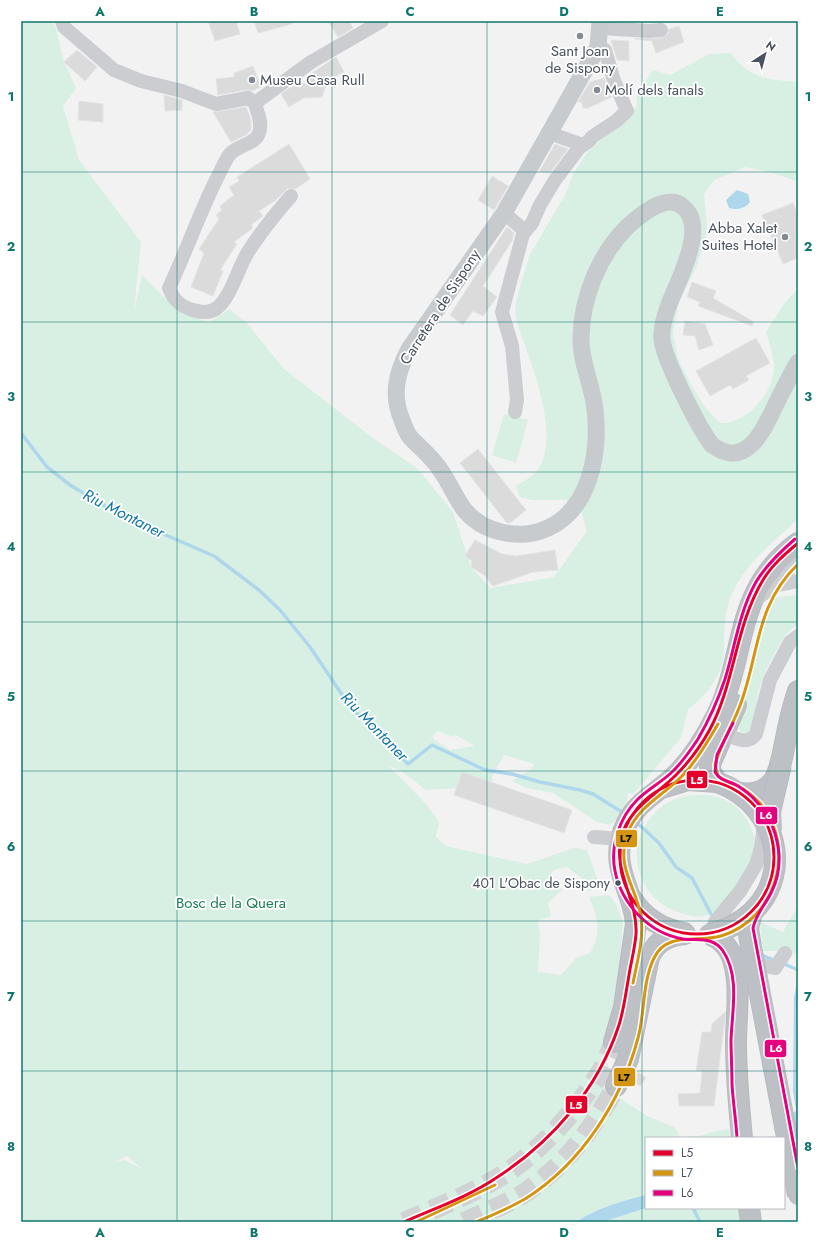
<svg xmlns="http://www.w3.org/2000/svg" width="819" height="1243" viewBox="0 0 819 1243" font-family="Jost,sans-serif">
  <style>
    .green { fill: #d8f0e4; fill-rule: evenodd }
    .water { fill: #aed7ec }
    .pier { fill: #f2f2f2 }
    .lines { fill: none; stroke-linecap: round; stroke-linejoin: round }
    .stream { stroke: #aed7ec; stroke-width: 3.5 }
    .river { stroke: #aed7ec; stroke-width: 20 }
    .building { fill: #dbdbdc; stroke: #e3e4e5 }
    .highway-tunnel { stroke: #d0d2d4; stroke-width: 20; stroke-dasharray: 20 10; stroke-linecap: butt }
    .highway-casing { stroke: #b7bac0; stroke-width: 22 }
    .minor { stroke: #cbcdd0; stroke-width: 14 }
    .major { stroke: #c8cbce; stroke-width: 17 }
    .highway { stroke: #bdc1c6; stroke-width: 20 }
    .highway-bridge-casing { stroke: #b7bac0; stroke-width: 22; stroke-linecap: butt }
    .highway-bridge { stroke: #bdc1c6; stroke-width: 20 }
    .bus-1-casing { stroke: #fff; stroke-width: 6 }
    .bus-2-casing { stroke: #fff; stroke-width: 6 }
    .bus-3-casing { stroke: #fff; stroke-width: 6 }
    .bus-1 { stroke: #e4002b; stroke-width: 3 }
    .bus-2 { stroke: #d49513; stroke-width: 3 }
    .bus-3 { stroke: #e5007d; stroke-width: 3 }
    .grid { fill: none; stroke: #0f766e; stroke-width: 1; stroke-opacity: 0.55 }
    .poi-dot { fill: #848a92; stroke: #fff; stroke-width: 1.5 }
    .bus-dot { fill: #49525e; stroke: #fff; stroke-width: 1.5 }
    .labels { text-anchor: middle; stroke-width: 3.5; stroke-linejoin: round; paint-order: stroke }
    .bus-label { font-size: 14px; fill: #49525e; stroke: #fff; text-anchor: end }
    .poi-label { font-size: 15px; fill: #49525e; stroke: #fff; text-anchor: start }
    .street-label { font-size: 15px; fill: #49525e; stroke: #fff }
    .park-label { font-size: 15px; fill: #1b7e59; stroke: #fff }
    .water-label { font-size: 16px; font-style: italic; fill: #1276a9; stroke: #fff }
    .line-badge { stroke: #fff; stroke-width: 1.5 }
    .badge-label { font-size: 11px; text-anchor: middle; font-weight: bold; fill: #fff }
    .pale-badge-label { font-size: 11px; text-anchor: middle; font-weight: bold; fill: #111 }
    .neatline { fill: none; stroke: #0f766e; stroke-width: 1.5 }
    .grid-label { font-size: 13px; text-anchor: middle; font-weight: bold; fill: #0f766e }
  </style>
  <rect width="100%" height="100%" fill="#f2f2f2"/>
  <!-- green -->
  <path class="green" d="M21 21H51L56 28 64 62 76 88 63 106 79 160 141 242 134 311 142 275 175 308 209 323 229 309 247 323 284 369 373 438 418 469 453 512 471 567 490 588 554 577 587 531 581 510 565 500H532L520 497 516 486C522 482 532 477 536 472 564 438 529 359 517 323L515 312 516 301 529 256 565 195 573 174 586 154 637 106V94L653 70 670 75 709 54 731 53C749 79 769 80 798 82V182L777 174 746 167 714 180 704 194 707 224 706 236 697 266 679 302 673 332 678 359 692 386 704 406 720 423C747 424 775 392 774 365 773 354 769 343 766 332L784 304 798 288V519C773 542 746 563 732 594 724 612 724 632 724 651 723 675 707 696 688 709L681 738 633 794 628 793C628 804 620 819 610 825L597 822 553 793 526 788 512 781 531 769 534 764 504 755 492 777 493 786 426 790 404 773 388 765 427 805 439 822 436 837 446 846 527 864 574 848 587 850 601 889 588 891 584 880 567 867 554 870 549 877 562 890 548 903 551 916 538 921 540 935 538 972 561 975 576 958 590 953C602 931 598 919 589 897L609 895 616 904 623 922 619 979 613 1003 605 1051 610 1076 607 1090 649 1117 674 1127 679 1134 677 1138H646V1195L591 1213 576 1222H21ZM437 731 454 737 456 735 475 746 450 750 432 738ZM127 1156 142 1169 125 1160 113 1163Z
    M504 414 528 420 516 463 492 455Z
    M798 595V625C783 629 762 678 758 692 755 706 758 723 748 733L741 732 736 725C739 718 743 710 745 702 754 666 754 628 776 597Z
    M706 795C741 799 754 824 758 856 751 865 721 910 714 913 703 918 691 917 681 913 639 901 622 850 652 816 658 810 664 803 673 800 683 795 695 795 706 795Z
    M798 905V955L782 951H763L760 922 783 932Z
    M729 1129 730 1138H686C701 1137 714 1130 729 1129Z
    M646 1208H738L740 1222H603Z"/>
  <!-- water -->
  <path class="water" d="M737 190 748 194 750 202C745 209 737 210 729 208L726 200Z
    M798 977V1123L793 1092 794 997Z
    M646 1195V1208L603 1222H576C599 1207 620 1202 646 1195Z"/>
  <!-- pier -->
  <path class="pier" d="M791 1081 798 1123V1125L796 1124 791 1092Z"/>
  <g class="lines">
    <!-- stream -->
    <path class="stream" d="M21 433 47 467 70 485 122 516 214 556 259 590 280 610 310 647 349 705 408 764 432 745 485 770 512 774 540 782 580 790 593 794 625 814
      M635 821 659 843 676 867 692 878 711 914
      M764 956 776 961
      M782 963 798 970
      M693 1208 700 1222"/>
    <!-- river -->
    <path class="river" d="M784 1145 792 1138 798 1121"/>
  </g>
  <!-- building -->
  <path class="building" d="M208 21H236L240 34 215 41Z
    M254 21H292V24L258 33Z
    M328 21H349L353 28 338 37Z
    M679 26 684 42 656 53 652 41 634 39 662 38 668 34 669 29Z
    M611 40 629 41V61L617 60Z
    M77 50 97 67 85 81 64 62Z
    M336 57 344 72 327 81 322 97 304 98 289 107 281 94 298 82 309 85 306 77Z
    M253 66 261 87 252 91 246 90 218 95 216 79 234 77V73Z
    M604 78 612 97 588 108H583L582 102H578L590 82Z
    M164 95 182 100V110L165 111Z
    M79 101 103 104V122L78 120Z
    M246 107 251 120V130L246 135 231 142 213 112Z
    M289 144 310 179 295 189 288 188 276 200 259 211 263 216 251 225 253 228 234 242 237 244 220 270 223 271 213 296 191 287 204 253 199 249 219 219 216 215 222 210 220 206 234 195 229 187 239 181 237 177Z
    M555 144 568 149 550 173 539 172Z
    M492 176 508 186 494 210 478 200Z
    M793 203 798 216V258L783 264 762 215Z
    M507 227 514 233 512 241 483 286 497 297 483 316 473 311 463 325 450 315Z
    M692 282 716 291 713 298 754 322 752 326 698 306 700 302 687 297Z
    M685 321 705 324 713 345 699 350 695 336 683 335Z
    M756 338 770 363 746 376 749 380 733 389 730 385 710 396 696 371Z
    M478 449 526 510 510 523H507L460 463Z
    M475 540 502 554 516 556 555 550 558 570 533 572 493 586 484 575 471 567 472 561 465 556Z
    M462 772 572 810 564 833 454 795Z
    M726 1011 714 1106H679L678 1094 700 1093 702 1071H696L702 1032H711L712 1024Z
    M638 1072 646 1078 640 1086 632 1081Z"/>
  <g class="lines">
    <!-- highway-tunnel -->
    <path class="highway-tunnel" d="M404 1222C438 1207 475 1193 506 1173 542 1149 575 1112 598 1076 605 1066 609 1053 614 1042
      M464 1222C484 1213 505 1205 523 1194 564 1167 593 1129 616 1086"/>
    <defs>
      <path id="highway" d="M717 782 710 771V764L736 705
        M665 787 688 780 717 782
        M740 793C778 798 780 767 786 738 789 722 793 706 798 691
        M632 899C644 918 663 929 684 933
        M614 1042 624 1007 636 924C634 893 613 872 621 839 630 803 654 797 677 774 693 758 706 737 716 717 748 654 732 591 798 543
        M616 1086 628 1059 649 957C657 941 667 936 685 934
        M749 1208 751 1222"/>
    </defs>
    <!-- highway casing -->
    <use href="#highway" class="highway-casing"/>
    <!-- minor -->
    <path class="minor" d="M62 21 64 27 114 70 141 81 182 91 216 104 248 98 255 103
      M600 28 649 31 661 30
      M255 103C257 112 263 123 259 133 256 144 238 145 230 154 225 160 221 171 217 178 199 214 186 252 169 288 171 292 172 296 175 299 183 309 206 317 217 308 231 297 238 268 248 252 261 232 275 214 291 196
      M255 103 311 62 382 21
      M549 133 583 145
      M504 213 525 231
      M515 412 517 400 512 346 502 312 523 234 532 223 540 205 555 180 579 148 589 141 592 137 616 121 627 111 614 81 605 50 598 47
      M789 583 786 578 793 547
      M754 601 774 586 798 581
      M723 733C735 738 747 746 756 734L770 680 790 642 798 636
      M594 837 621 839
      M712 940 715 922 741 890 756 865 761 848 764 824
      M746 961 775 968 785 953"/>
    <!-- major -->
    <path class="major" d="M600 21 598 47 504 213 409 349C397 372 391 395 402 420 404 426 406 432 410 437 419 447 431 456 439 468 448 480 454 495 463 508 482 533 520 541 548 528 590 509 600 453 595 410 593 386 580 362 581 337 582 297 599 255 627 227 638 217 655 202 671 202 676 202 680 204 683 207 709 227 676 284 668 307 664 318 661 329 662 340 665 361 698 427 712 445 749 472 766 424 779 398 785 386 791 374 798 362"/>
    <!-- highway -->
    <use href="#highway" class="highway"/>
    <defs>
      <path id="highway-bridge" d="M771 831 770 812 781 765
        M752 912 748 928 751 947 798 1195
        M709 934C719 938 726 944 731 954 742 981 736 1014 736 1043 736 1075 739 1106 742 1138
        M709 934C717 932 725 930 732 926 798 892 784 806 717 782"/>
    </defs>
    <!-- highway-bridge casing -->
    <use href="#highway-bridge" class="highway-bridge-casing"/>
    <!-- highway-bridge -->
    <use href="#highway-bridge" class="highway-bridge"/>
    <defs>
      <path id="bus-1" d="M620 857a77 77 0 1 1 154 0a77 77 0 1 1-154 0Z
        M404 1222C435 1208 468 1197 496 1178 552 1142 598 1089 619 1025 624 1009 626 992 629 975 631 962 635 948 636 934 638 900 613 872 621 838 628 809 656 795 676 775 689 762 700 747 709 731 735 684 735 626 763 580 772 565 785 554 798 543"/>
      <path id="bus-2" d="M633 983C637 962 644 939 641 917 636 885 615 868 628 832 639 805 666 794 684 774 698 759 708 741 718 724
        M416 1222 495 1185
        M476 1222C493 1215 509 1208 525 1199 581 1164 621 1102 638 1038 645 1013 642 983 654 958 667 931 697 943 721 936 777 919 797 848 760 803 754 797 746 790 738 786 731 783 724 781 718 776L715 765C721 742 735 722 742 700 760 648 756 605 798 564"/>
      <path id="bus-3" d="M733 723 717 755 715 772C720 781 730 781 738 786 744 790 750 794 755 800 778 824 787 862 771 893 765 905 756 914 753 928L798 1168
        M737 1138C736 1120 733 1102 732 1084 732 1069 731 1054 731 1040 732 1012 740 976 723 951 713 936 698 941 683 939 649 933 622 905 615 871 610 847 619 818 637 800 647 790 660 783 671 773 682 763 690 751 698 739 709 720 718 700 725 679 735 647 739 612 756 582 766 565 780 552 795 539"/>
    </defs>
    <!-- bus-1 casing -->
    <use href="#bus-1" class="bus-1-casing"/>
    <!-- bus-2 casing -->
    <use href="#bus-2" class="bus-2-casing"/>
    <!-- bus-3 casing -->
    <use href="#bus-3" class="bus-3-casing"/>
    <!-- bus-1 -->
    <use href="#bus-1" class="bus-1"/>
    <!-- bus-2 -->
    <use href="#bus-2" class="bus-2"/>
    <!-- bus-3 -->
    <use href="#bus-3" class="bus-3"/>
  </g>
  <!-- grid -->
  <path class="grid" d="M177 21V1222M332 21V1222M487 21V1222M642 21V1222M21 172H798M21 322H798M21 472H798M21 622H798M21 771H798M21 921H798M21 1071H798"/>
  <!-- markers -->
  <g class="poi-dot">
    <circle cx="580" cy="36" r="4"/>
    <circle cx="252" cy="80" r="4"/>
    <circle cx="597" cy="90" r="4"/>
    <circle cx="785" cy="237" r="4"/>
  </g>
  <circle class="bus-dot" cx="618" cy="883" r="3.5"/>
  <g class="labels">
    <!-- bus labels -->
    <g class="bus-label">
      <text x="610" y="888">401 L'Obac de Sispony</text>
    </g>
    <!-- poi labels -->
    <g class="poi-label">
      <text x="580" y="56" text-anchor="middle">Sant Joan<tspan x="580" dy="17">de Sispony</tspan></text>
      <text x="260" y="85">Museu Casa Rull</text>
      <text x="605" y="95">Molí dels fanals</text>
      <text x="777" y="233" text-anchor="end">Abba Xalet<tspan x="777" dy="17">Suites Hotel</tspan></text>
    </g>
    <!-- street labels -->
    <g class="street-label">
      <text transform="translate(440 307) rotate(-57)" y="5">Carretera de Sispony</text>
    </g>
    <!-- park labels -->
    <g class="park-label">
      <text x="231" y="908">Bosc de la Quera</text>
    </g>
    <!-- water labels -->
    <g class="water-label">
      <text transform="translate(124 513) rotate(27)" y="6">Riu Montaner</text>
      <text transform="translate(375 726) rotate(46)" y="6">Riu Montaner</text>
    </g>
  </g>
  <g class="line-badge">
    <rect x="686" y="770" width="22" height="19" rx="4" fill="#e4002b"/>
    <rect x="755" y="806" width="23" height="19" rx="4" fill="#e5007d"/>
    <rect x="615" y="829" width="23" height="19" rx="4" fill="#d49513"/>
    <rect x="764" y="1039" width="23" height="19" rx="4" fill="#e5007d"/>
    <rect x="613" y="1067" width="23" height="20" rx="4" fill="#d49513"/>
    <rect x="565" y="1095" width="23" height="19" rx="4" fill="#e4002b"/>
  </g>
  <g class="badge-label">
    <text x="697" y="784">L5</text>
    <text x="766" y="819">L6</text>
    <text x="776" y="1052">L6</text>
    <text x="576" y="1109">L5</text>
  </g>
  <g class="pale-badge-label">
    <text x="626" y="842">L7</text>
    <text x="624" y="1081">L7</text>
  </g>
  <!-- border -->
  <rect width="819" height="1243" fill="none" stroke="#ffffff" stroke-width="44"/>
  <!-- legend -->
  <rect x="645" y="1137" width="140" height="72" fill="#ffffff" stroke="#b6babf"/>
  <rect x="653" y="1150" width="20" height="6" fill="#e4002b" stroke="#b6babf"/>
  <text x="681" y="1157" font-size="12" fill="#49525e">L5</text>
  <rect x="653" y="1170" width="20" height="6" fill="#d49513" stroke="#b6babf"/>
  <text x="681" y="1177" font-size="12" fill="#49525e">L7</text>
  <rect x="653" y="1190" width="20" height="6" fill="#e5007d" stroke="#b6babf"/>
  <text x="681" y="1197" font-size="12" fill="#49525e">L6</text>
  <!-- north arrow -->
  <g transform="translate(765 54) rotate(36)" stroke="#ffffff" stroke-width="3" paint-order="stroke">
  <path d="M0-3L7 15L0 10L-7 15Z" fill="#49525e"/>
  <text y="-6" font-size="11" font-weight="bold" text-anchor="middle" fill="#49525e">N</text>
  </g>
  <rect x="22" y="22" width="775" height="1199" class="neatline"/>
  <g class="grid-label">
    <text x="100" y="16">A</text>
    <text x="254" y="16">B</text>
    <text x="410" y="16">C</text>
    <text x="564" y="16">D</text>
    <text x="720" y="16">E</text>
    <text x="11" y="101">1</text>
    <text x="808" y="101">1</text>
    <text x="11" y="251">2</text>
    <text x="808" y="251">2</text>
    <text x="11" y="401">3</text>
    <text x="808" y="401">3</text>
    <text x="11" y="551">4</text>
    <text x="808" y="551">4</text>
    <text x="11" y="701">5</text>
    <text x="808" y="701">5</text>
    <text x="11" y="851">6</text>
    <text x="808" y="851">6</text>
    <text x="11" y="1001">7</text>
    <text x="808" y="1001">7</text>
    <text x="11" y="1151">8</text>
    <text x="808" y="1151">8</text>
    <text x="100" y="1237">A</text>
    <text x="254" y="1237">B</text>
    <text x="410" y="1237">C</text>
    <text x="564" y="1237">D</text>
    <text x="720" y="1237">E</text>
  </g>
</svg>
